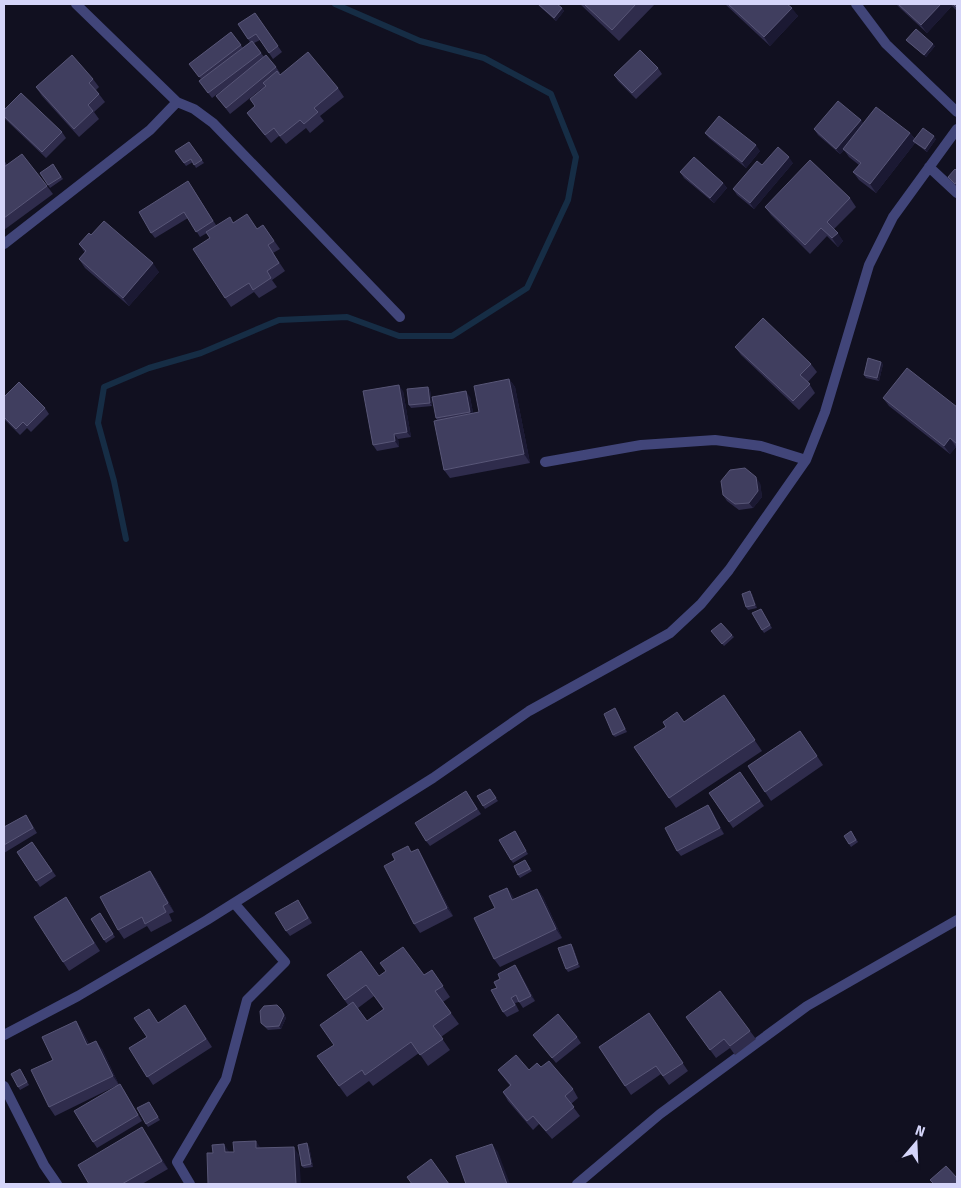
<svg xmlns="http://www.w3.org/2000/svg" width="961" height="1188" viewBox="0 0 961 1188" font-family="'Fira Sans',sans-serif">
  <style>
    .lines { fill: none; stroke-linecap: round; stroke-linejoin: round }
    .stream { stroke: #162d45; stroke-width: 6 }
    .minor { stroke: #414579; stroke-width: 10 }
    .wall { fill: #2f2c4c; fill-rule: evenodd }
    .shaded-wall { fill: #1b1933 }
    .building { fill: #403e5f; stroke: #585677 }
  </style>
  <rect width="100%" height="100%" fill="#111020"/>
  <g class="lines">
    <!-- stream -->
    <path class="stream" d="M126 539 114 481 98 423 104 387 149 368 201 353 279 320 347 317 399 336H452L527 288 568 200 576 157 551 94 484 58 420 41 335 4"/>
    <!-- minor -->
    <path class="minor" d="M76 4 177 102 194 109 213 123 400 317
      M856 4 886 44 957 112
      M929 167 957 193
      M4 244 150 130 177 102
      M545 462 641 445 715 440 761 446 806 460
      M4 1035 78 996 207 920 433 778 529 711 670 633 701 604 729 570 806 460 825 412 869 265 893 217 957 129
      M4 1086 44 1165 57 1184
      M190 1184 177 1162 226 1079 247 1000 285 962 234 903
      M577 1184 660 1114 807 1006 957 920"/>
  </g>
  <!-- wall -->
  <path class="wall" d="M537 4 562 8 564 11 556 21Z
    M580 4H655L619 41Z
    M725 4H787L798 16 770 46Z
    M896 4H957V11L952 6 927 33 900 8Z
    M255 13 282 52 273 59 260 40 254 43 264 57 276 67 280 73 279 74 338 88 344 97 320 116 324 121 310 133 306 128 286 144 279 136 271 143 253 121 247 113 255 106 250 99 265 86 230 114 216 96 224 89 212 98 199 81 201 79 189 64 231 32 243 48 250 42 238 24Z
    M906 40 935 46 926 57 909 43Z
    M658 68 662 74 636 99 618 81 614 75Z
    M93 79 99 87 96 90 105 102 94 112 99 119 79 137 42 96 36 87Z
    M4 110 62 132 66 138 46 158 5 119 4 117Z
    M861 120 863 124 910 133 915 139H936L927 152 915 143 876 193 859 180 853 172 859 165 849 157 844 150 840 154 818 135 814 129Z
    M705 133 760 151 746 168 709 138Z
    M189 142 204 163 196 168 193 162 186 166 175 151Z
    M4 160 7 165 47 186 53 194 4 230Z
    M793 163 754 209 737 195 733 189 762 165Z
    M53 164 63 179 50 188 40 173Z
    M957 171V187L948 177Z
    M680 172 723 183 727 188 714 203 684 178Z
    M192 187 216 225 234 222 257 229 263 225 280 249 273 253 285 271 272 280 277 287 259 298 254 292 231 307 225 298 210 238 207 233 200 237 188 218 155 238 151 233Z
    M850 198 856 207 834 229 843 241 838 247 827 236 810 254 771 215 765 207Z
    M91 235 159 272 129 306 85 268 79 259 85 253 79 244Z
    M735 347 811 364 817 372 808 382 815 393 799 410 741 355Z
    M883 364 879 381 866 378 864 375Z
    M509 379 515 387 530 463 450 478 444 470 437 420 436 418 470 397 473 413 479 412Z
    M428 387 430 390 432 406 411 408 409 405Z
    M403 391 411 437 398 439 399 447 377 451 373 445Z
    M4 397 45 408 49 414 31 432 27 428 20 435 4 419Z
    M883 398 957 407V448L956 447 950 454 889 406Z
    M760 483 762 497 753 508 739 510 727 501 723 495Z
    M752 594 757 608 748 610 746 607Z
    M761 609 772 628 764 633 762 630Z
    M711 631 732 635 734 637 724 646Z
    M724 695 762 751 676 808 634 747 684 722Z
    M617 711 627 732 615 737 613 735Z
    M800 731 823 765 771 801 748 766Z
    M740 772 764 806 733 828 709 793Z
    M490 789 498 801 485 809 477 796Z
    M470 797 481 814 430 846 426 841Z
    M708 805 712 811 724 834 681 856 677 851Z
    M30 821 37 833 4 853V827Z
    M515 831 528 854 513 863 511 860Z
    M851 831 858 842 851 847 844 836Z
    M32 842 56 876 40 887 17 852Z
    M418 849 423 858 453 916 420 933 414 924 395 860Z
    M525 860 532 871 520 878 518 875Z
    M150 871 156 879 174 912 169 914 172 921 151 932 147 926 124 939 118 930Z
    M507 888 514 899 537 889 543 897 562 938 500 967 494 959 495 908Z
    M66 897 100 951 69 971 63 962Z
    M302 906 312 923 290 936 286 931Z
    M100 913 115 937 106 943 91 919Z
    M571 944 573 947 580 967 568 972 566 969Z
    M515 965 519 971 535 1001 523 1008 519 1002 515 1003 519 1011 507 1017 503 1012 497 988 500 979Z
    M432 970 450 997 443 1002 459 1024 441 1037 450 1050 428 1066 419 1053 373 1086 369 1081 347 1097 317 1056 334 1045 348 1005 327 975 379 976 424 975ZM374 996 383 1009 367 1021 358 1008Z
    M185 1005 212 1047 153 1085 129 1048 147 1037 158 1023Z
    M281 1009 286 1018 281 1029 268 1030 261 1023Z
    M649 1013 688 1071 669 1085 661 1074 631 1095 599 1047Z
    M686 1017 750 1031 756 1039 735 1055 730 1048 716 1058Z
    M76 1021 81 1029 89 1044 102 1049 119 1085 124 1090 142 1121 97 1148 93 1142 116 1086 55 1116 49 1107 53 1060Z
    M533 1035 577 1037 581 1043 556 1063Z
    M541 1067 573 1089 578 1098 571 1104 580 1116 552 1139 539 1124 533 1130 508 1101 503 1092 510 1086 498 1070H529Z
    M22 1072 29 1085 20 1090 18 1087Z
    M149 1102 160 1120 148 1127 146 1124Z
    M148 1136 168 1169 142 1184H89Z
    M309 1146 313 1167 304 1168 302 1166Z"/>
  <!-- shaded-wall -->
  <path class="shaded-wall" d="M941 4H951L952 6 927 33 921 25Z
    M562 8 564 11 556 21 554 18Z
    M792 8 798 16 770 46 764 37Z
    M933 44 935 46 926 57 924 55Z
    M861 120 865 126 840 154 836 149Z
    M910 133 916 141H913L915 143 876 193 870 184Z
    M934 136 936 139 927 152 925 149Z
    M756 145 760 151 746 168 742 162Z
    M789 157 793 163 754 209 750 203Z
    M723 183 727 188 714 203 710 198Z
    M838 233 843 241 838 247 832 238Z
    M153 263 159 272 129 306 123 298Z
    M881 362 883 364 879 381 877 378Z
    M509 379 515 387 530 463 524 454Z
    M399 385 403 391 411 437 407 432Z
    M428 387 430 390 432 406 430 403Z
    M466 391 470 397 474 418 470 412Z
    M394 434 398 439 399 447 395 441Z
    M950 438 956 447 950 454 944 446Z
    M756 477 760 483 762 497 753 508 749 503Z
    M750 591 752 594 757 608 755 605Z
    M708 805 712 811 724 834 720 828Z
    M418 849 423 858 453 916 447 908Z
    M150 871 156 879 174 912 168 903Z
    M507 888 513 896 518 908 512 900Z
    M537 889 543 897 562 938 556 929Z
    M571 944 573 947 580 967 578 964Z
    M515 965 519 971 535 1001 531 996Z
    M281 1009 286 1018 281 1029 279 1026Z
    M76 1021 81 1029 93 1053 87 1045Z
    M96 1041 102 1049 119 1085 113 1076Z
    M142 1127 148 1136 168 1169 162 1161Z
    M256 1141 262 1150 256 1148Z
    M307 1143 309 1146 313 1167 311 1164Z
    M224 1144 230 1153 225 1152Z
    M492 1144 498 1152 510 1184H507Z
    M294 1147 299 1155 301 1184H296Z"/>
  <!-- building -->
  <path class="building" d="M538 4H557L562 8 554 18Z
    M584 4H636L612 30Z
    M728 4H787L792 8 764 37Z
    M898 4H941L921 25Z
    M953 4H957V8Z
    M255 13 278 46 269 53 256 34 248 39 238 24Z
    M916 29 933 44 924 55 906 40Z
    M231 32 241 45 199 77 189 64Z
    M252 41 261 53 208 93 199 81Z
    M640 50 658 68 632 93 614 75Z
    M308 52 338 88 314 108 318 112 304 124 300 120 280 136 274 128 265 135 247 113 255 106 250 99 266 86 263 83 277 71 280 75Z
    M72 55 93 79 89 83 99 94 88 105 93 111 74 129 36 87Z
    M266 55 276 67 226 108 216 96Z
    M21 93 62 132 42 152 4 116V110Z
    M838 101 861 120 836 149 814 129Z
    M876 107 910 133 870 184 853 172 861 163 843 149Z
    M719 116 756 145 742 162 705 133Z
    M923 128 934 136 925 149 913 141Z
    M189 142 202 160 194 165 191 159 184 163 175 151Z
    M778 147 789 157 750 203 733 189 757 161 762 165Z
    M22 154 47 186 4 218V167Z
    M694 157 723 183 710 198 680 172Z
    M810 160 850 198 827 222 838 233 832 238 821 228 805 245 765 207Z
    M53 164 61 177 48 185 40 173Z
    M955 169 957 171V181L955 184 948 177Z
    M188 181 213 221 196 232 184 212 151 233 139 212Z
    M247 214 257 229 263 225 274 241 268 245 279 263 267 271 271 278 253 290 249 283 225 298 193 249 210 238 206 232 230 217 233 223Z
    M104 221 153 263 123 298 79 259 86 251 79 244 89 233 91 235Z
    M763 318 811 364 800 375 810 384 793 401 735 347Z
    M868 358 881 362 877 378 864 375Z
    M907 368 957 407V444L950 438 944 446 883 398Z
    M509 379 524 454 444 470 434 421 479 412 474 386Z
    M19 382 45 408 27 426 23 422 16 429 4 417V397Z
    M399 385 407 432 394 434 395 441 373 445 363 391Z
    M428 387 430 403 409 405 407 389Z
    M466 391 470 412 436 418 432 397Z
    M745 468 756 477 758 491 749 503 735 504 723 495 721 481 730 470Z
    M750 591 755 605 746 607 742 594Z
    M761 609 770 625 762 630 752 613Z
    M721 623 732 635 722 644 711 631Z
    M724 695 755 740 669 798 634 747 666 727 663 722 677 712 684 722Z
    M615 708 625 729 613 735 604 714Z
    M800 731 817 756 765 792 748 766Z
    M740 772 760 801 729 822 709 793Z
    M490 789 496 798 483 806 477 796Z
    M466 791 477 809 426 841 415 823Z
    M708 805 720 828 677 851 665 828Z
    M26 815 33 828 4 845V827Z
    M515 831 526 851 511 860 499 840Z
    M851 831 856 840 849 844 844 836Z
    M32 842 52 871 36 881 17 852Z
    M408 846 411 852 418 849 447 908 414 924 384 866 395 860 392 854Z
    M525 860 530 869 518 875 514 866Z
    M150 871 168 903 163 906 166 912 145 924 142 917 118 930 100 897Z
    M507 888 512 900 537 889 556 929 494 959 474 918 495 908 489 896Z
    M66 897 94 943 63 962 34 917Z
    M298 900 308 918 286 931 275 913Z
    M100 913 113 934 104 940 91 919Z
    M571 944 578 964 566 969 558 948Z
    M403 947 424 975 432 970 443 986 435 991 451 1013 433 1026 443 1039 420 1055 411 1042 365 1075 362 1070 339 1086 317 1056 334 1045 320 1025 353 1002 367 1021 384 1009 366 985 345 1000 327 975 361 951 379 976 386 971 380 963Z
    M515 965 531 996 519 1002 516 995 511 998 515 1005 503 1012 491 990 497 988 494 982 500 979 498 974Z
    M720 991 750 1031 730 1046 724 1039 710 1050 686 1017Z
    M185 1005 206 1039 147 1077 129 1048 147 1037 134 1018 149 1009 158 1023Z
    M277 1005 281 1009 284 1015 279 1026 266 1027 261 1023 260 1011 264 1006Z
    M649 1013 683 1063 663 1076 656 1066 625 1086 599 1047Z
    M558 1014 577 1037 552 1058 533 1035Z
    M76 1021 87 1045 96 1041 113 1076 49 1107 31 1070 53 1060 42 1037Z
    M516 1055 529 1070 537 1063 541 1067 549 1061 573 1089 565 1096 574 1107 546 1131 533 1116 527 1121 503 1092 511 1085 498 1070Z
    M20 1069 27 1082 18 1087 11 1074Z
    M120 1084 138 1115 93 1142 74 1111Z
    M149 1102 158 1117 146 1124 137 1108Z
    M142 1127 162 1161 122 1184H89L78 1165Z
    M256 1141V1148L294 1147 296 1184H208L207 1153H213L212 1145 224 1144 225 1152H234L233 1142Z
    M307 1143 311 1164 302 1166 298 1145Z
    M492 1144 507 1184H466L456 1156Z
    M431 1159 449 1184H412L407 1177Z
    M946 1166 957 1178V1184H934L930 1180Z"/>
  <!-- border -->
  <rect width="961" height="1188" fill="none" stroke="#d5d5f9" stroke-width="10"/>
  <!-- north arrow -->
  <g transform="translate(916 1143) rotate(19)" stroke="#111020" stroke-width="4" paint-order="stroke">
  <path d="M0-4L9 19L0 12L-9 19Z" fill="#d5d5f9"/>
  <text y="-8" font-size="14" font-weight="bold" text-anchor="middle" fill="#d5d5f9">N</text>
  </g>
</svg>
